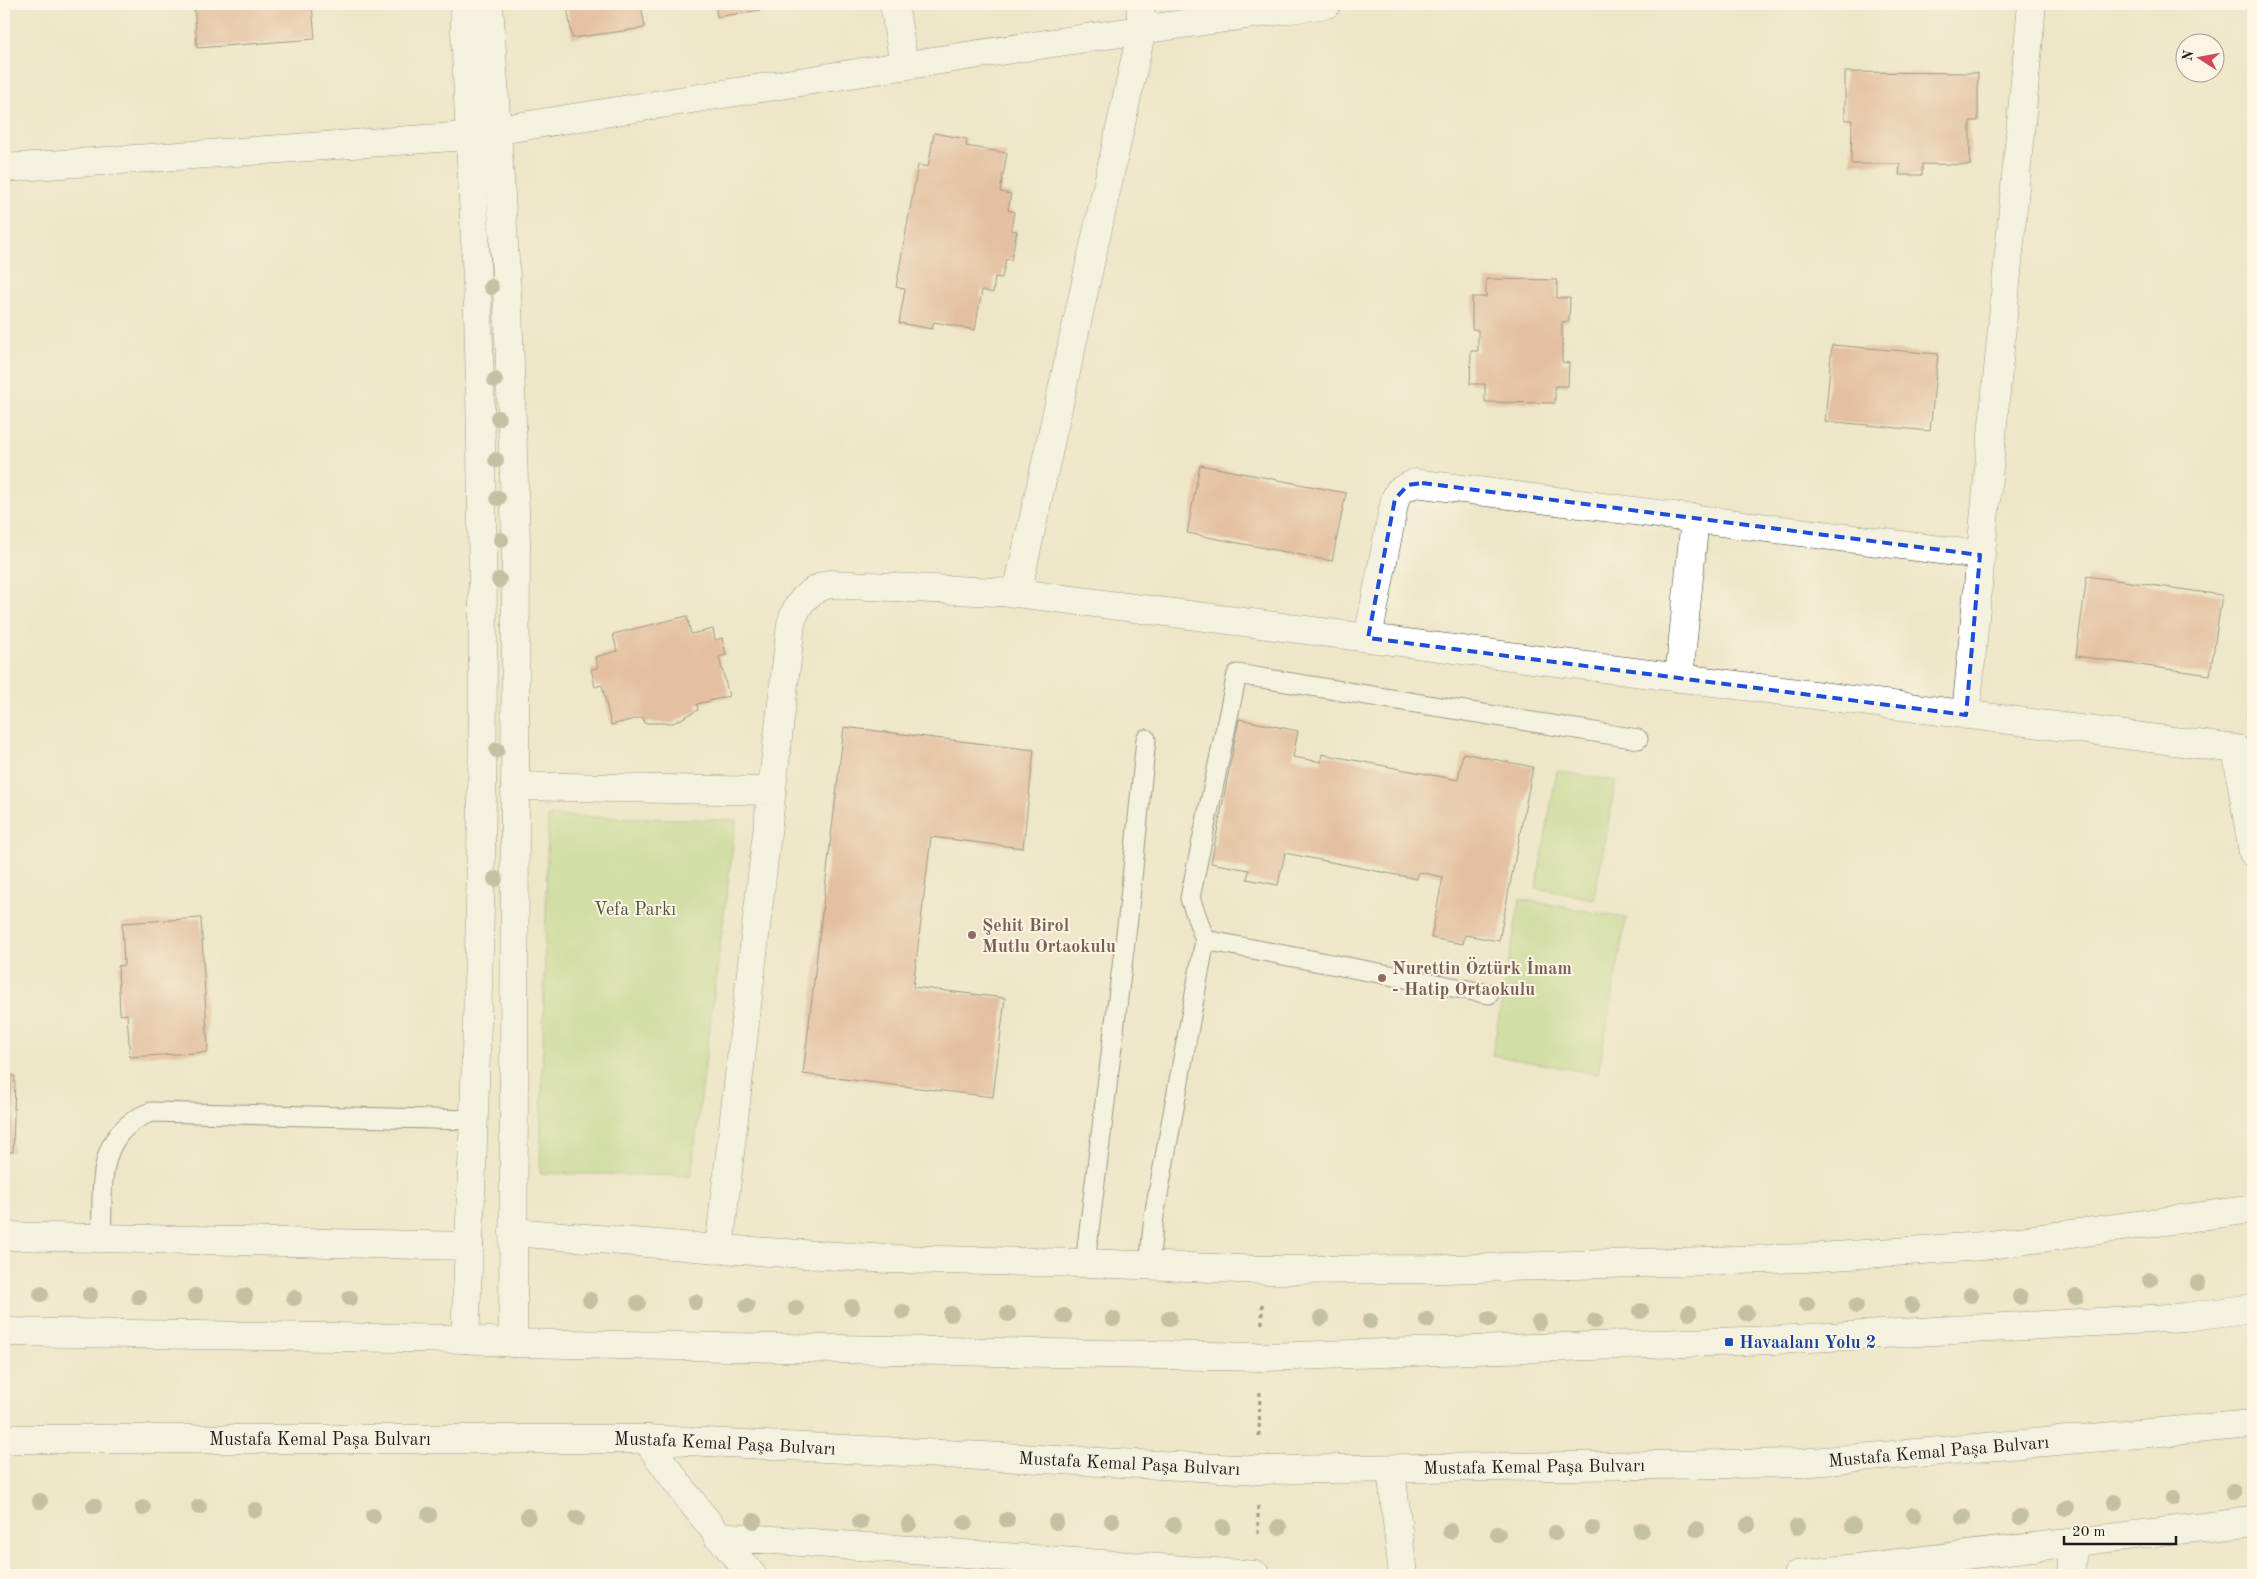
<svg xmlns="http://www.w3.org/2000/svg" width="2257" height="1579" viewBox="0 0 2257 1579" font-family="'Old Standard TT',serif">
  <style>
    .green { fill: #b3d57e; stroke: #68784d }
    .building { fill: #da9374 }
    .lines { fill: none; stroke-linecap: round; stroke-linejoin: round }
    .service-casing { stroke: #3b3a36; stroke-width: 21 }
    .minor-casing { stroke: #3b3a36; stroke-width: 29 }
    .tertiary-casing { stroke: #3b3a36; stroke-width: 29 }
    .primary-casing { stroke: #3b3a36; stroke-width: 29 }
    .path { stroke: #3b3a36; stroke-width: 3; stroke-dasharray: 4 4; stroke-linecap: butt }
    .service { stroke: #fff; stroke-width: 19 }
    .minor { stroke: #fff; stroke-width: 28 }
    .tertiary { stroke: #fff; stroke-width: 28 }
    .primary { stroke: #fff; stroke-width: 28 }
    .tree { fill: #939679 }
    .marked { fill: none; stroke: #1d4ed8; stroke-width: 4; stroke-dasharray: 10 6; stroke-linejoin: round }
    .education-dot { fill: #8d6e63; stroke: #fcf5e5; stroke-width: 2 }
    .transit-dot { fill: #1a4fb4; stroke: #fcf5e5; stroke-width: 2 }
    .labels { text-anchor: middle; stroke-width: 4; stroke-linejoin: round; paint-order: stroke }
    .park-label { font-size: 18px; fill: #495439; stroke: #fcf5e5 }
    .education-label { font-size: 18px; font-weight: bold; fill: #785e54; stroke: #fcf5e5; text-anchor: start }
    .transit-label { font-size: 18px; font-weight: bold; fill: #164399; stroke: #fcf5e5; text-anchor: start }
    .street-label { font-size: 18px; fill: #1c1c1c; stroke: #fcf5e5 }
  </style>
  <rect width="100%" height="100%" fill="#fcf5e5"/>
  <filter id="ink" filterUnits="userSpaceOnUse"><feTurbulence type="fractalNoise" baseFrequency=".02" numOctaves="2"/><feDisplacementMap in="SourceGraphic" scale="10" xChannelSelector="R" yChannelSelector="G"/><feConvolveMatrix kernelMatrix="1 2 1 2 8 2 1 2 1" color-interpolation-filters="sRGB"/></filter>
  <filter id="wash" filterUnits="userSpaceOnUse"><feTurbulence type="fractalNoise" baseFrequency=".0096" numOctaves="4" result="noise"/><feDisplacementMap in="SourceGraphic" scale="20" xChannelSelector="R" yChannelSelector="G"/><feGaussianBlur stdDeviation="1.12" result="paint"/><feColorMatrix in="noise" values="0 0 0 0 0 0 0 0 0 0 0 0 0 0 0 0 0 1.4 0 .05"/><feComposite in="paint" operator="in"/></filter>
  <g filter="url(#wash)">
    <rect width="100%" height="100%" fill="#ede6c7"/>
    <!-- green -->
    <path class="green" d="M1557 771 1616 781 1594 899 1536 888Z
      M548 816 736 820 691 1176 540 1173Z
      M1520 899 1626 918 1598 1074 1492 1055Z"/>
    <g id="blocks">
      <!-- building -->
      <path class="building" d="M194 4H312L315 39 197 48Z
        M555 4H641L645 28 572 38 567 6 556 8Z
        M715 4H792V5L717 17Z
        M1845 72 1978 73V121H1970V165L1922 164V175H1899L1900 164H1851L1852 120H1845Z
        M934 133 967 139 966 146 1007 153 1000 192 1011 194 1008 210 1014 212 1011 230 1017 231 1011 260 1006 259 1002 278 995 277 993 293 982 290 975 330 934 322 932 329 899 323 905 289 896 287 918 165 928 167Z
        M1486 279 1557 280V298H1570L1569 321 1562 322V362L1569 363 1568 386H1555V403L1485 402V384H1470L1471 351H1478V330L1472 329V297H1486Z
        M1832 345 1938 354 1930 431 1825 421Z
        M1200 465 1346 493 1332 561 1187 533Z
        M2087 576 2222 595 2210 675 2076 656Z
        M687 616 691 634 713 629 715 640 722 638 726 655 719 657 729 696 697 704 698 710 673 723H644L643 717 611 725 602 685 595 687 591 669 598 668 595 657 617 651 613 634Z
        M1239 719 1298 731 1293 757 1321 762 1322 754 1458 780 1463 753 1533 767 1499 941 1465 935 1463 944 1431 938 1443 877 1419 872 1417 879 1285 853 1278 885 1247 879 1249 870 1211 863Z
        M844 727 1034 750 1023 848 931 837 913 987 1005 998 993 1097 803 1074Z
        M201 918 208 1052 130 1057 127 1014 120 1015 118 966 124 965 122 923Z
        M4 1075 15 1076 13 1152H4Z"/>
    </g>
  </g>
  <g filter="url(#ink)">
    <use href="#blocks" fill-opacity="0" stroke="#3b3a36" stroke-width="1"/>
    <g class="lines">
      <defs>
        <path id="service" d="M1205 940 1489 994
          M101 1239C104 1187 93 1134 151 1112L472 1120
          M1085 1263 1128 918 1146 739
          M1149 1266 1154 1216 1205 940 1190 898 1237 674 1638 739"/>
        <path id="minor" d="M894 4 904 65
          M4 168 468 136 498 130C774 86 1050 41 1327 4
          M1017 593 1142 29 1140 4
          M1368 638 1395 499 1399 491 1415 483 1980 555
          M1679 678 1695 518
          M1966 715 2032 4
          M515 786 772 791
          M513 1232 719 1249 889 1259 1085 1263 1266 1270 1445 1269 1804 1258 1983 1246 2253 1209
          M4 1236 469 1246
          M719 1249 791 624C797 602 808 591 829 584L1017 593 2236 749 2253 853
          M646 1439C679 1487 714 1532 752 1575
          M1391 1469 1403 1575
          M717 1536 1256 1575
          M1797 1575 2253 1521
          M2071 1575 2073 1542"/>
        <path id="tertiary" d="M464 4C467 89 472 174 476 259 480 346 481 433 482 520 486 794 477 1066 465 1339
          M489 4 508 308 516 540 513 1343"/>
        <g id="primary">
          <path d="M4 1332 465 1339 513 1343 1261 1357 1775 1340 2185 1317 2253 1308"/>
          <path id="s1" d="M4 1439H646L1259 1470 1801 1463 2253 1424"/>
        </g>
      </defs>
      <!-- service casing -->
      <use href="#service" class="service-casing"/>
      <!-- minor casing -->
      <use href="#minor" class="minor-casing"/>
      <!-- tertiary casing -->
      <use href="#tertiary" class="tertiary-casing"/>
      <!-- primary casing -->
      <use href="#primary" class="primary-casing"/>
      <!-- path -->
      <path class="path" d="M1262 1324V1302
        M1259 1436 1260 1390
        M1258 1534V1502"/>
      <!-- service -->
      <use href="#service" class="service"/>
      <!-- minor -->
      <use href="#minor" class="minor"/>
      <!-- tertiary -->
      <use href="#tertiary" class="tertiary"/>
      <!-- primary -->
      <use href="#primary" class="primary"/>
    </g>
    <!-- trees -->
    <g class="tree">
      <circle cx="491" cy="287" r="8"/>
      <circle cx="495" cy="380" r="8"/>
      <circle cx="498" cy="418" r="8"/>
      <circle cx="496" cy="460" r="8"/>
      <circle cx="498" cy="498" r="8"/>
      <circle cx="501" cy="540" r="8"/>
      <circle cx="499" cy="580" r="8"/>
      <circle cx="497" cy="750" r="8"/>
      <circle cx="495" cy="879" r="8"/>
      <circle cx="2150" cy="1280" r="8"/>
      <circle cx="2198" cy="1283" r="8"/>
      <circle cx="41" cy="1294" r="8"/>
      <circle cx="90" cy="1295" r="8"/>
      <circle cx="1971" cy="1295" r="8"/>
      <circle cx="195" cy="1296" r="8"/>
      <circle cx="245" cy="1296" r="8"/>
      <circle cx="139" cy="1297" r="8"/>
      <circle cx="2020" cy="1297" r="8"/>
      <circle cx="2076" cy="1297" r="8"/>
      <circle cx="294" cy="1298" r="8"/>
      <circle cx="350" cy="1298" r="8"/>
      <circle cx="590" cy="1300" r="8"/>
      <circle cx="695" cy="1302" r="8"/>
      <circle cx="638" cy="1303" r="8"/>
      <circle cx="1807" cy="1304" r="8"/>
      <circle cx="1912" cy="1305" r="8"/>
      <circle cx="747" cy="1306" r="8"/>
      <circle cx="1856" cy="1306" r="8"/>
      <circle cx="852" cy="1307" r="8"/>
      <circle cx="796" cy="1308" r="8"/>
      <circle cx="1641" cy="1311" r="8"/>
      <circle cx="903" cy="1312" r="8"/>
      <circle cx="1689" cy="1313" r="8"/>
      <circle cx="1746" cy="1313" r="8"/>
      <circle cx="951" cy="1314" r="8"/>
      <circle cx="1008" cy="1314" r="8"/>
      <circle cx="1064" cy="1316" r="8"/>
      <circle cx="1169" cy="1318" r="8"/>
      <circle cx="1321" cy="1318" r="8"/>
      <circle cx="1113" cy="1319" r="8"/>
      <circle cx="1489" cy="1319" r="8"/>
      <circle cx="1427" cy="1320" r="8"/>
      <circle cx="1370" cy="1321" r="8"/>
      <circle cx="1595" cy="1321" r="8"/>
      <circle cx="1539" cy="1322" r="8"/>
      <circle cx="2233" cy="1492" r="8"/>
      <circle cx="2173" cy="1498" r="8"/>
      <circle cx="40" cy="1501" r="8"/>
      <circle cx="2115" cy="1502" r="8"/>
      <circle cx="94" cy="1506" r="8"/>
      <circle cx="199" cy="1507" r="8"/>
      <circle cx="143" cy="1508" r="8"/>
      <circle cx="2066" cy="1508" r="8"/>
      <circle cx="255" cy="1510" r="8"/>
      <circle cx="429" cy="1515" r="8"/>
      <circle cx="1914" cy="1515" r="8"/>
      <circle cx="373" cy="1516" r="8"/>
      <circle cx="528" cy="1516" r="8"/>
      <circle cx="1963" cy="1517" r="8"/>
      <circle cx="2020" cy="1517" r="8"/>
      <circle cx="577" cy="1518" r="8"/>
      <circle cx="1007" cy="1520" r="8"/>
      <circle cx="754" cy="1521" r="8"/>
      <circle cx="1112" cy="1521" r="8"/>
      <circle cx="860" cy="1522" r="8"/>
      <circle cx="1056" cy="1522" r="8"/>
      <circle cx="965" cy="1523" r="8"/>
      <circle cx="909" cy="1524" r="8"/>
      <circle cx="1174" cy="1525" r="8"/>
      <circle cx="1748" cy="1525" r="8"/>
      <circle cx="1853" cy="1526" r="8"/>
      <circle cx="1223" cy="1527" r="8"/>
      <circle cx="1279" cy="1527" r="8"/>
      <circle cx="1797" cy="1527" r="8"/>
      <circle cx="1592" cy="1528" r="8"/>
      <circle cx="1697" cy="1529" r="8"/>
      <circle cx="1641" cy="1530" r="8"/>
      <circle cx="1450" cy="1531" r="8"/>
      <circle cx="1555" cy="1533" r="8"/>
      <circle cx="1498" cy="1534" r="8"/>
    </g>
  </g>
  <!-- marked area -->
  <path d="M0 0H2257V1579H0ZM1422 483 1980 555 1966 715 1368 638 1395 499 1408 485Z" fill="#ede6c7" fill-opacity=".55" fill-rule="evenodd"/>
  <path class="marked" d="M1422 483 1980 555 1966 715 1368 638 1395 499 1408 485Z"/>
  <!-- markers -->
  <g class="education-dot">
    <circle cx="972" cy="935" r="5"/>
    <circle cx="1382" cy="978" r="5"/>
  </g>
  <rect class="transit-dot" x="1724" y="1337" width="10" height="10" rx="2.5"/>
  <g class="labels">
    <!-- park labels -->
    <g class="park-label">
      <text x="635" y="915">Vefa Parkı</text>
    </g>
    <!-- education labels -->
    <g class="education-label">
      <text x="982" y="931">Şehit Birol<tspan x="982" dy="21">Mutlu Ortaokulu</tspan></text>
      <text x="1392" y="974">Nurettin Öztürk İmam<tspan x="1392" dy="21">- Hatip Ortaokulu</tspan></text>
    </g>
    <!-- transit labels -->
    <g class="transit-label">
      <text x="1739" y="1348">Havaalanı Yolu 2</text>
    </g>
    <!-- street labels -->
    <g class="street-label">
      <text dy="6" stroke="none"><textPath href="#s1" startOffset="316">Mustafa Kemal Paşa Bulvarı</textPath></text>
      <text dy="6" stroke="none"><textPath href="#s1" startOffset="721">Mustafa Kemal Paşa Bulvarı</textPath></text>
      <text dy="6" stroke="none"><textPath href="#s1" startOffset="1936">Mustafa Kemal Paşa Bulvarı</textPath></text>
      <text dy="6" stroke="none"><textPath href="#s1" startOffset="1126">Mustafa Kemal Paşa Bulvarı</textPath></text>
      <text dy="6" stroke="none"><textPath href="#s1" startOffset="1531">Mustafa Kemal Paşa Bulvarı</textPath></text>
    </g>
  </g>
  <!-- margin -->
  <rect width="2257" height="1579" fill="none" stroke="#fcf5e5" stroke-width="20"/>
  <!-- north arrow -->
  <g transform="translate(2200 58) rotate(281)"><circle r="24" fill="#fcf5e5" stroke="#a29e95"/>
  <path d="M0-4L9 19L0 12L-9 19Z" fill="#d1495b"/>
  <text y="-8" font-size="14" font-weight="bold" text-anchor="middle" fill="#1c1c1c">N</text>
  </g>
  <!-- scale -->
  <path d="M2064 1536v8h112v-8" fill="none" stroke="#1c1c1c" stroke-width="2.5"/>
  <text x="2072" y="1536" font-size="15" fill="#1c1c1c" stroke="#fcf5e5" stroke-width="4" paint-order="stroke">20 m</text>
</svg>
